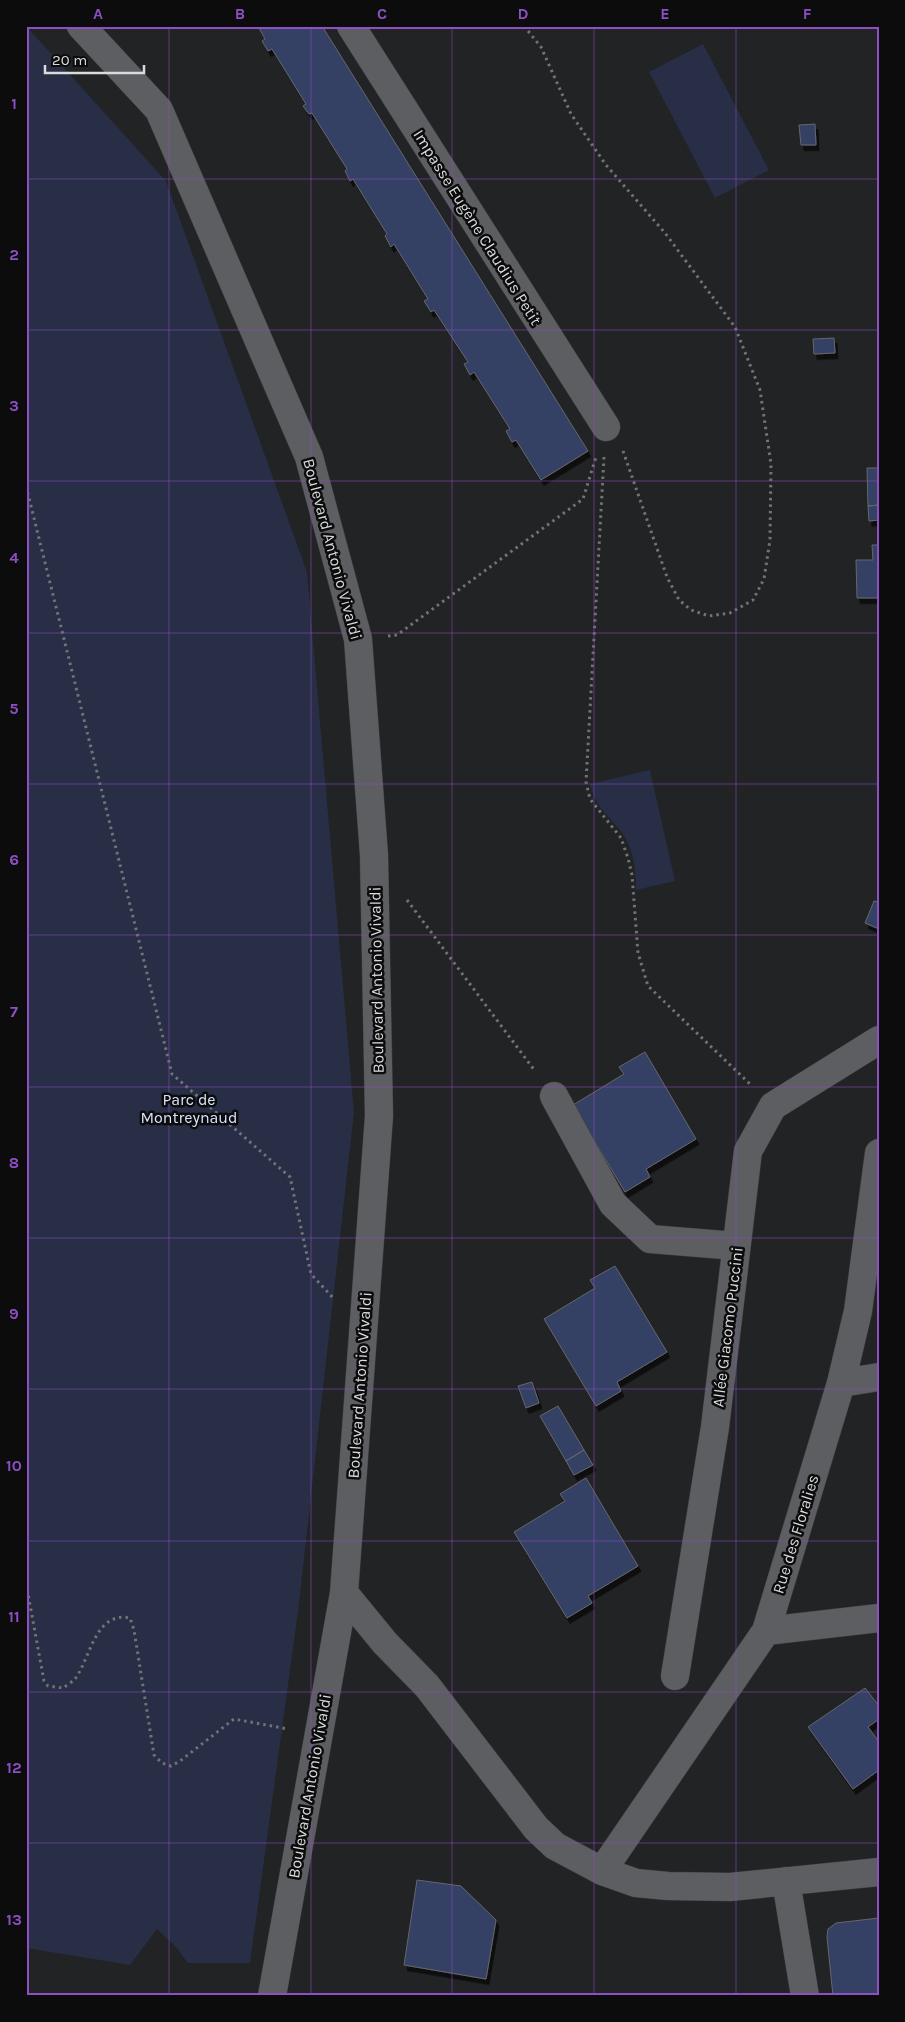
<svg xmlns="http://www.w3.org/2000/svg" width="905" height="2022" viewBox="0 0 905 2022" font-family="Karla,sans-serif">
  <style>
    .green { fill: #272e45 }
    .building { fill: #353f65; stroke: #66676a; filter: url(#shadow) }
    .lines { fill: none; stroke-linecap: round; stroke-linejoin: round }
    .minor-casing { stroke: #3d3e40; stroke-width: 29 }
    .path { stroke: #727375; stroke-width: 3; stroke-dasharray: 2.5 4; stroke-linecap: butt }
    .minor { stroke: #5d5e61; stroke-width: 28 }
    .grid { fill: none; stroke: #8e4fc5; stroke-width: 1; stroke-opacity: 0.55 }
    .labels { text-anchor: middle; stroke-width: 5; stroke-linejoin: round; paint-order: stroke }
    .street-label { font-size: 16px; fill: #dadbdd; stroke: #0c0c0d }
    .park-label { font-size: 16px; fill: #d9e2fd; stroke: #0c0c0d }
    .neatline { fill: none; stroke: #8e4fc5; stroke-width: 2 }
    .grid-label { font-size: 16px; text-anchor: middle; font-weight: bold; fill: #8e4fc5 }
  </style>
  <defs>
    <filter id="shadow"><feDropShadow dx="3" dy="5.5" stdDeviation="0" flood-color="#0009"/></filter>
  </defs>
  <rect width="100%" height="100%" fill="#222325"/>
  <!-- green -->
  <path class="green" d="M26 26 166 181 307 572 354 1112 298 1612 250 1963H188L176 1947 157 1929 130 1965 26 1948Z
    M703 44 769 170 715 198 649 72Z
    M650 770 675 881 636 890C636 872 634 851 624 836 611 817 596 809 590 784Z"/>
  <!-- building -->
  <path class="building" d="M258 26H322L588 451 541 480 516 440 512 442 506 431 510 429 474 372 470 375 464 364 468 362 434 310 431 312 424 301 428 299 394 244 391 247 385 236 387 234 353 179 350 181 345 171 347 169 312 113 309 114 303 106 306 104 272 49 268 51 262 41 265 39Z
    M815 124 816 145H801L799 125Z
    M834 338 835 353 814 354 813 339Z
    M867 468H879V505L868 506Z
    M879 505V520L869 521 868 506Z
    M872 545H879V598H857L856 560H873Z
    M874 901 879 902V929L865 923Z
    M645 1052 696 1139 646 1169 650 1177 625 1192 573 1105 624 1074 619 1067Z
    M615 1266 667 1352 617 1382 621 1391 596 1406 544 1319 595 1288 590 1280Z
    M532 1382 539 1403 526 1408 518 1386Z
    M558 1406 584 1450 566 1461 540 1416Z
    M584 1450 593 1465 574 1475 566 1461Z
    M586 1478 638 1566 588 1596 592 1603 567 1618 514 1532 565 1501 560 1494Z
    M865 1688 879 1706V1719L868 1727 879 1742V1770L853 1789 808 1727Z
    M417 1880 461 1886 496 1920 486 1979 404 1965Z
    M879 1918V1996H833L827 1937 828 1929 836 1923Z"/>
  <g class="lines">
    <defs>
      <path id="minor" d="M81 26 159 110 309 457 358 639 374 855 379 1116 344 1593 272 1996
        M351 26 606 427
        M554 1096 613 1204 650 1239 736 1246
        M841 1383 879 1377
        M344 1593 385 1643 427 1686 536 1828 555 1846 602 1871 636 1883 668 1886 730 1887 879 1872
        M766 1631 879 1618
        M675 1676 715 1427 748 1151 773 1106 879 1040
        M602 1871 766 1631 841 1383 858 1311 879 1153
        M786 1881 805 1996"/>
    </defs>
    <!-- minor casing -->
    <use href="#minor" class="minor-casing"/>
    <!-- path -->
    <path class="path" d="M524 26 541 47 571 114 606 165 665 233 735 327 760 390 771 464 770 540 764 579 753 600 730 613 709 616 691 610 679 600 667 577 623 451
      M604 457 586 782 590 799 621 838 628 858 632 875 638 953 648 986 752 1086
      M26 486 172 1074 290 1177 311 1274 335 1300
      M388 636 397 635 583 499 596 457
      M407 900 535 1071
      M26 1583 44 1681 48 1686 63 1688C67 1685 72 1682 75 1679 91 1657 95 1611 130 1618L134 1630 154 1755 162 1763 171 1766 180 1761 234 1719 288 1729"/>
    <!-- minor -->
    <use href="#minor" class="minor"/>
  </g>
  <!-- grid -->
  <path class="grid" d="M169 26V1996M311 26V1996M452 26V1996M594 26V1996M736 26V1996M26 179H879M26 330H879M26 481H879M26 633H879M26 784H879M26 935H879M26 1087H879M26 1238H879M26 1389H879M26 1541H879M26 1692H879M26 1843H879"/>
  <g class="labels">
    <!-- street labels -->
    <g class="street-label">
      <text transform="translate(478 227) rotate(58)" y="6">Impasse Eugène Claudius Petit</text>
      <text transform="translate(333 549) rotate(75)" y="6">Boulevard Antonio Vivaldi</text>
      <text transform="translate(376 980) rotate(-91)" y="6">Boulevard Antonio Vivaldi</text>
      <text transform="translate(727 1327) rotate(-83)" y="6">Allée Giacomo Puccini</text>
      <text transform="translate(359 1385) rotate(-86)" y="6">Boulevard Antonio Vivaldi</text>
      <text transform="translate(795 1534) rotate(-73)" y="6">Rue des Floralies</text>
      <text transform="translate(309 1786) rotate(-80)" y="6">Boulevard Antonio Vivaldi</text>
    </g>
    <!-- park labels -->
    <g class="park-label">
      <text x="189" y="1105">Parc de<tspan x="189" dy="18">Montreynaud</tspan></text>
    </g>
  </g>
  <!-- border -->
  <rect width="905" height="2022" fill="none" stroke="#0c0c0d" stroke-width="55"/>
  <!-- scale -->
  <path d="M45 65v8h99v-8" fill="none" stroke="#dadbdd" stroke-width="2.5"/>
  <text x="52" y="65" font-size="15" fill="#dadbdd" stroke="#0c0c0d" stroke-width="4" paint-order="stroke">20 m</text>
  <rect x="28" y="28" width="850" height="1966" class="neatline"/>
  <g class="grid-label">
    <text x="98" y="19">A</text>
    <text x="240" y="19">B</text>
    <text x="382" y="19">C</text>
    <text x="523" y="19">D</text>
    <text x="665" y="19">E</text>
    <text x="807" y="19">F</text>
    <text x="14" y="109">1</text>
    <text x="14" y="260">2</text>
    <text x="14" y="411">3</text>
    <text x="14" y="563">4</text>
    <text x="14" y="714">5</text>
    <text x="14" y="865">6</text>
    <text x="14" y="1017">7</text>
    <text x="14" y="1168">8</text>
    <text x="14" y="1319">9</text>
    <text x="14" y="1471">10</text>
    <text x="14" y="1622">11</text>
    <text x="14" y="1773">12</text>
    <text x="14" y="1925">13</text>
  </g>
</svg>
